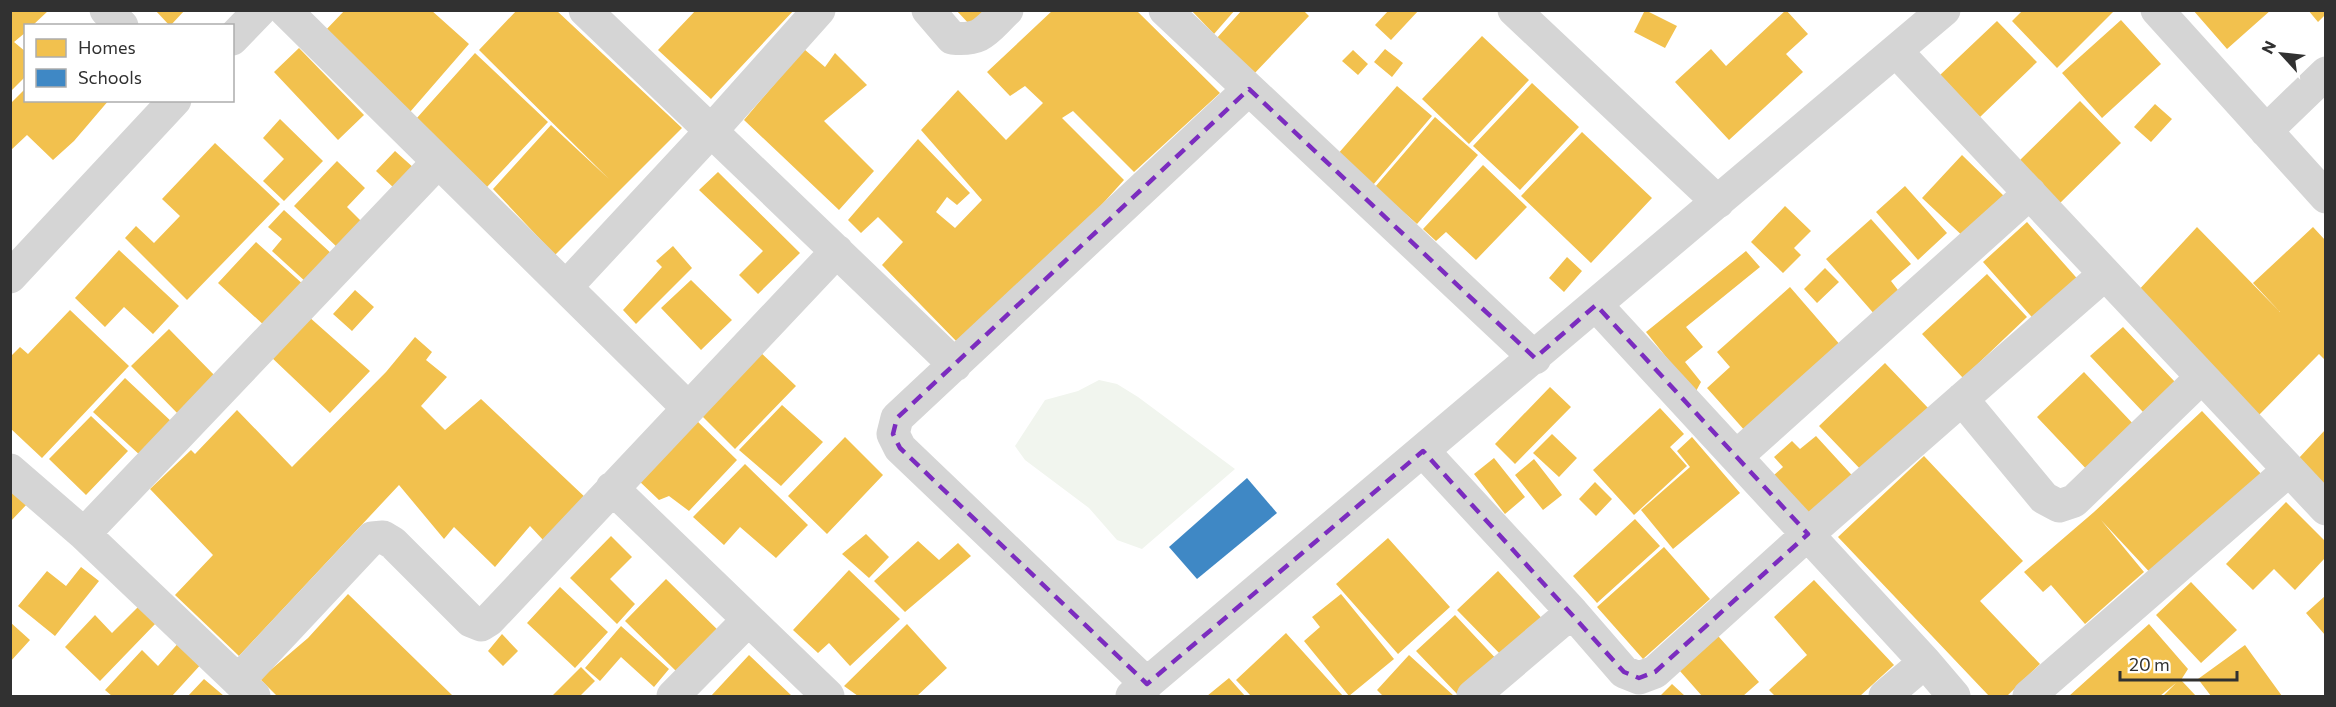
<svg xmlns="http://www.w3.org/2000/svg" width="2336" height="707" viewBox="0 0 2336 707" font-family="Commissioner,sans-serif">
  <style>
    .green { fill: #f1f5ee }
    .homes { fill: #f2c14e }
    .schools { fill: #3f88c5 }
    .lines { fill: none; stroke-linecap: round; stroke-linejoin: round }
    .minor { stroke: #d5d5d5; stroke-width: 33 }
    .marked { fill: none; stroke: #7b2cbf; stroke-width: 4.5; stroke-dasharray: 12 8; stroke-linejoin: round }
  </style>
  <rect width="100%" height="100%" fill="#fff"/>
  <!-- green -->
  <path class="green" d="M1099 380 1117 384 1138 397 1235 469 1142 549 1117 540 1089 508 1025 460 1015 446 1045 400 1078 391Z"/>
  <!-- homes -->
  <path class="homes" d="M10 10H49L32 26H26V32L14 42 26 52V76L10 92Z
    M155 10H185L170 26Z
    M345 10H431L469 44 410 112 322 34Z
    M517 10H556L682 128 555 255 493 189 551 125 609 179 479 50Z
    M696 10H794L711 99 658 50Z
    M956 10H986L971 26Z
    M1053 10H1136L1220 93 1134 172 1073 111 1062 118 1124 180 1088 220 960 345 882 265 903 242 878 217 861 233 848 220 918 139 970 193 957 205 947 197 936 212 955 228 982 200 921 130 958 90 1006 140 1043 103 1025 86 1010 96 987 72Z
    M1191 10H1235L1214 34Z
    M1242 10H1303L1309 16 1252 76 1216 39Z
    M1389 10H1419L1391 40 1375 25Z
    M1645 10 1677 26 1665 48 1634 32Z
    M1786 10 1808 34 1786 54 1803 72 1729 140 1675 82 1711 49 1726 66Z
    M2023 10H2115L2057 68 2012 21Z
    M2193 10H2271L2227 49Z
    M2308 10H2325V15L2318 22Z
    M2121 20 2161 64 2102 118 2062 73Z
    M1997 21 2037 62 1980 117 1940 75Z
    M1482 36 1529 80 1469 144 1422 99Z
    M299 48 364 115 338 140 274 72Z
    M804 49 825 67 835 53 867 85 824 121 874 171 839 210 744 120Z
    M1385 49 1403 63 1392 77 1374 62Z
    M1353 50 1368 64 1358 75 1342 61Z
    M475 53 548 122 487 187 416 119Z
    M1532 83 1579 127 1520 190 1473 146Z
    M1397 86 1432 116 1373 185 1337 155Z
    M26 88V100H109L74 141 53 160 27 135 10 151V104Z
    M2080 101 2121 143 2058 205 2017 163Z
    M2155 104 2172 119 2151 142 2134 127Z
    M1435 117 1478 155 1417 224 1375 187Z
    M280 119 323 161 284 201 263 181 284 159 263 138Z
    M1582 132 1652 198 1591 263 1521 196Z
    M215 143 280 204 187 300 125 238 136 226 154 243 180 216 162 199Z
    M395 151 415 169 395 189 376 171Z
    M1962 155 2006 198 1967 240 1922 198Z
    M337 161 365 188 347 207 363 223 339 249 294 206Z
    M1483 165 1527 207 1476 260 1446 232 1436 241 1423 229Z
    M718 172 800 253 758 294 739 275 763 251 699 190Z
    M1905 186 1947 233 1918 260 1876 212Z
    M1785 206 1811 231 1794 248 1801 255 1783 273 1751 242Z
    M284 210 333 255 307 283 272 251 282 239 268 227Z
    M1871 219 1911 264 1891 281 1901 294 1876 316 1826 259Z
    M2027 222 2082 284 2037 323 1983 262Z
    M2197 227 2280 312 2253 283 2313 227 2325 240V360L2319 354 2259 415 2136 293Z
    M256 242 305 286 267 328 218 283Z
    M673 246 692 268 636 324 623 310 662 267 656 261Z
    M119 250 179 306 153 334 124 307 105 327 75 298Z
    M1746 251 1760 267 1686 327 1703 347 1685 362 1701 382 1695 393 1646 332Z
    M1567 257 1582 271 1564 292 1549 278Z
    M1825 268 1839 282 1817 303 1804 289Z
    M1987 274 2027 317 1963 378 1922 334Z
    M691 280 732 320 701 350 661 308Z
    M1790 287 1842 347 1746 432 1707 388 1730 367 1717 352Z
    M355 290 374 307 352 331 333 314Z
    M70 310 129 366 42 458 10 428V357L20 347 28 354Z
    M308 316 370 371 330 413 269 355Z
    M2123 327 2175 382 2143 412 2090 356Z
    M169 329 219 380 181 417 131 366Z
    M415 337 432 352 426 360 447 377 421 406 445 430 481 399 587 499 544 541 530 526 495 567 454 527 444 539 399 485 239 656 175 595 213 555 150 489 191 450 195 454 237 410 292 467 386 372Z
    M757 349 796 386 735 449 697 411Z
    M1885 363 1930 410 1864 473 1819 426Z
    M2084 372 2138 429 2091 474 2037 417Z
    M125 378 173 423 142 457 93 412Z
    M1550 387 1571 407 1515 464 1495 444Z
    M782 405 823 442 781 486 739 450Z
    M1660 408 1684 434 1670 447 1687 466 1634 515 1593 470Z
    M2202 411 2264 477 2156 579 2101 520 2144 572 2085 624 2051 585 2043 592 2024 572 2094 512Z
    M91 416 128 451 86 495 49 459Z
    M694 418 737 460 689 511 669 496 659 500 637 479Z
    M2325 430V485L2298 459Z
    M1552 434 1577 458 1559 477 1533 453Z
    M1816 436 1860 484 1816 522 1774 475 1783 467 1774 457 1792 441 1800 449Z
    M845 437 883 475 827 534 788 496Z
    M1692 437 1740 493 1673 549 1641 510 1690 467 1677 451Z
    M1924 456 2023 561 1980 601 2040 664 2007 696H1989L1838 537Z
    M1494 458 1525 497 1505 514 1474 474Z
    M1534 459 1562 495 1543 510 1515 475Z
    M745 464 808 525 776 558 740 527 724 545 693 517Z
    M1595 482 1612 499 1596 516 1579 499Z
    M10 485 29 502 10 522Z
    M2286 502 2325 541V558L2295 590 2274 569 2253 590 2226 564Z
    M1635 519 1660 546 1597 603 1573 576Z
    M866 534 889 557 869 578 842 554Z
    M611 536 632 557 610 579 635 604 617 624 570 578Z
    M1388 538 1450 607 1398 654 1336 584Z
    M918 541 939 560 958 543 971 556 905 612 874 581Z
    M1664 547 1710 599 1643 659 1597 607Z
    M81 567 99 581 55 636 18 606 47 571 66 586Z
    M849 570 900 619 850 666 829 643 818 653 793 630Z
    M1498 571 1548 625 1505 659 1457 610Z
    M666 579 727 639 677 672 625 621Z
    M1814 580 1894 665 1860 696H1775L1769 690 1807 655 1774 617Z
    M2191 582 2237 630 2201 663 2156 615Z
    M560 587 608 632 575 668 527 623Z
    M348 594 453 696H277L260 679 308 638Z
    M1341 594 1394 659 1349 696 1304 641 1320 627 1312 617Z
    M2325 596V635L2306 613Z
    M140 605 157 622 100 681 65 647 95 615 112 633Z
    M1455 615 1501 664 1459 696 1416 651Z
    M10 622 30 640 10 662Z
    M907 624 947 668 917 696H858L844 686Z
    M2149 624 2188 669 2181 680 2196 696H2163L2176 683 2160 696H2069Z
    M621 626 669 669 654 687 621 657 600 681 585 668Z
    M1711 628 1759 682 1743 696H1702L1672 662Z
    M1286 633 1343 696H1251L1236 680Z
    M502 634 518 651 503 666 488 651Z
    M181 640 204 661 172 696H112L105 690 142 650 158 666Z
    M2245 645 2282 696H2211L2198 679Z
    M749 655 792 696H711Z
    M1409 655 1454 696H1383L1377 690Z
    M581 667 595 681 580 696H552Z
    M1229 678 1245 696H1207Z
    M204 679 224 696H188Z
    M1672 684 1685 696H1660Z"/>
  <!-- schools -->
  <path class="schools" d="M1247 478 1277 513 1197 579 1169 547Z"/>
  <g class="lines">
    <!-- minor -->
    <path class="minor" d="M106 10 122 26
      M285 10 688 408
      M585 10 955 365
      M928 10 952 38C983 41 986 30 1007 10
      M1165 10 1535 358
      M1514 10 1718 202
      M2157 10 2326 197
      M232 39 260 10
      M1896 51 2326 509
      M2266 131 2326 73
      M10 277 175 100
      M566 287 712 130 819 10
      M1596 305 1925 662 1954 696
      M1962 399 2044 498 2059 506 2074 501 2202 377
      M1423 451 1572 612 1624 672 1639 678 1655 672 1808 534 2105 274
      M1736 457 2030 193
      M10 470 84 534 254 696
      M612 488 828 696
      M84 534 438 162
      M238 681 372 538 383 537 393 543 471 621 481 625 489 620 837 251
      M1147 684 900 448 893 434 897 418 1249 89
      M673 696 748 620
      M1132 696 1944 10
      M1473 696 1572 612
      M1885 696 1925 662
      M2029 696 2289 470"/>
  </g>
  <!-- marked area -->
  <path class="marked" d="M1249 89 1535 358 1596 305 1808 534 1655 672 1639 678 1624 672 1423 451 1147 684 900 448 893 434 897 418Z"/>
  <!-- border -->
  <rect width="2336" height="707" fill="none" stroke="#313131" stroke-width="24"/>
  <!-- legend -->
  <rect x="24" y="24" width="210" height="78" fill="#ffffff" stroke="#adadad" stroke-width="1.5"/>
  <rect x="36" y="39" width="30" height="18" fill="#f2c14e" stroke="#adadad" stroke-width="1.5"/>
  <text x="78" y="54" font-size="18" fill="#313131">Homes</text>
  <rect x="36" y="69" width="30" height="18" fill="#3f88c5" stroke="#adadad" stroke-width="1.5"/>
  <text x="78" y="84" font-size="18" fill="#313131">Schools</text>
  <!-- north arrow -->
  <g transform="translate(2282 54) rotate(297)" stroke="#ffffff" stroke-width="4.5" paint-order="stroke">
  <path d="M0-4.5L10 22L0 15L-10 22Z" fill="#313131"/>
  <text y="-9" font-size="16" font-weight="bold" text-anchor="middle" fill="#313131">N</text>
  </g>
  <!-- scale -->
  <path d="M2120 671v9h117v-9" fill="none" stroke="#313131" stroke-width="3"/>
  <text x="2129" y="671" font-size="18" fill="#313131" stroke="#ffffff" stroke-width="4.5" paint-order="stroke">20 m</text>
</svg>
